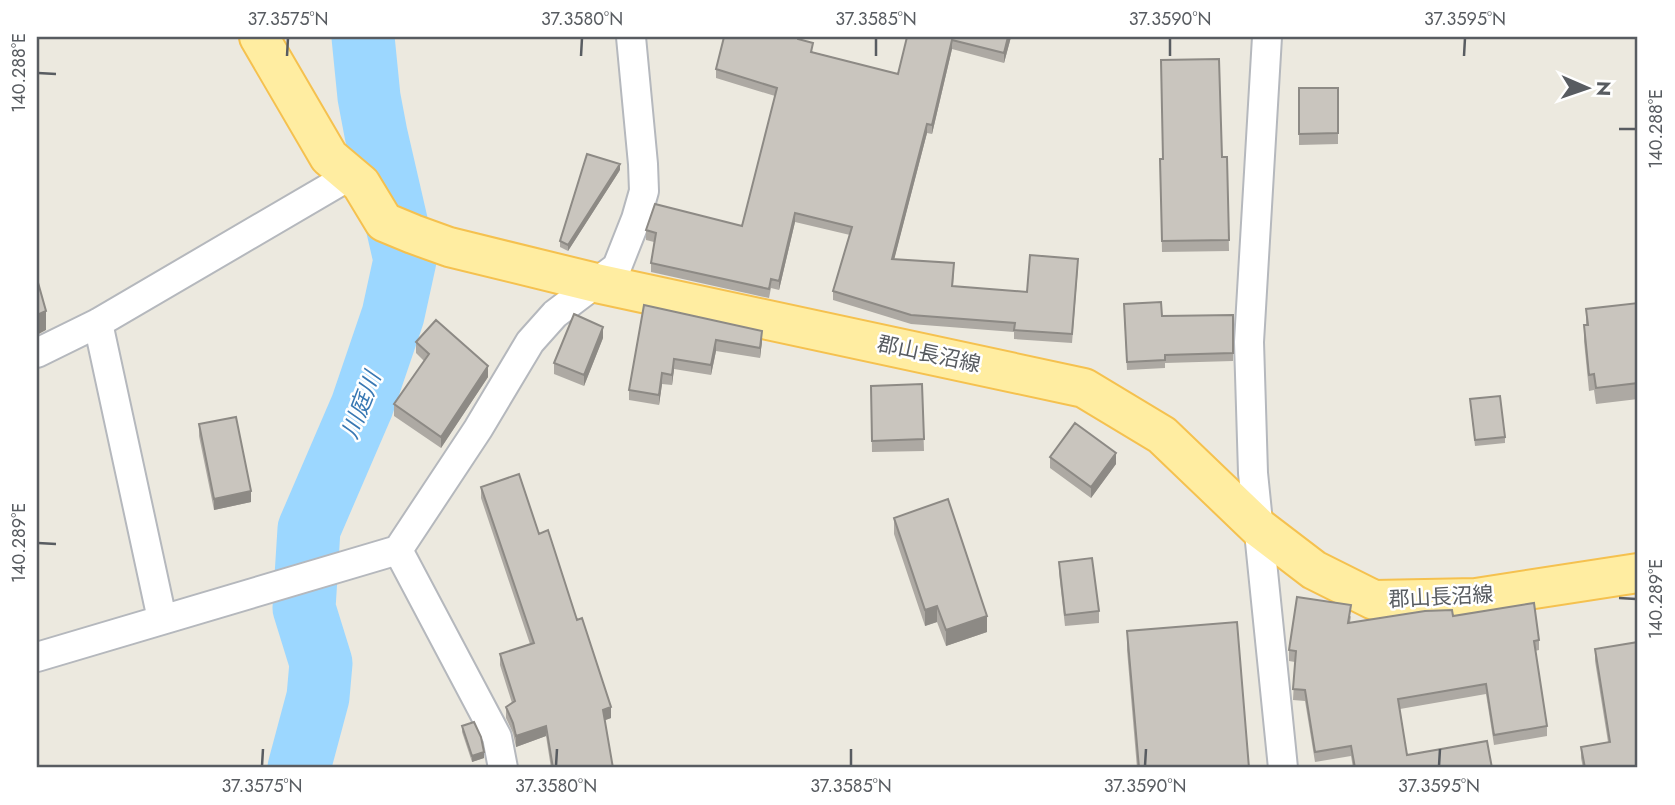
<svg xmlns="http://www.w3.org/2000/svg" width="1675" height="805" viewBox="0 0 1675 805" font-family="Jost,'Noto Sans JP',sans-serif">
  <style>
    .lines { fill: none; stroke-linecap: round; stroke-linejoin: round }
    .river { stroke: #9cd7ff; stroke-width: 63 }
    .street-casing { stroke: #b5b8bd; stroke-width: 32 }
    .primary-casing { stroke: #f5c14f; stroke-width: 42 }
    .street { stroke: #fff; stroke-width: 28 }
    .primary { stroke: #ffeda1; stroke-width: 38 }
    .wall { fill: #ada9a3 }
    .shaded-wall { fill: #8d8a85 }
    .building { fill: #c9c5be; stroke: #8d8a85; stroke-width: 2 }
    .ticks { fill: none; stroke: #585c61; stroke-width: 2.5 }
    .labels { text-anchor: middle; stroke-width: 5; stroke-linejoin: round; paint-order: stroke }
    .street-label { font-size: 21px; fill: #585c61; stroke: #fff }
    .water-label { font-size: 23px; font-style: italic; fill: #3878b3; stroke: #fff }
    .neatline { fill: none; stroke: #585c61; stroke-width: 2.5 }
    .ticks-label { font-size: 18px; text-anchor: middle; fill: #585c61 }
  </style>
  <rect width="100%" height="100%" fill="#ece9df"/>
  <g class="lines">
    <!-- river -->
    <path class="river" d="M299 768 318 697 321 663 304 608 309 529 362 406 393 315 405 260 376 134 369 97 363 37"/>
    <defs>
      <path id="street" d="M1267 37 1249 342 1253 473 1283 768
        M98 323 162 619
        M37 353 98 323 351 175
        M398 550 497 737 503 768
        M37 657 398 550 478 429 530 342 555 314 617 267 636 219 644 191 643 164 631 37"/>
      <path id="primary" d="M259 37 329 157 361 184 384 222 413 234 449 247 596 283 1084 388 1162 435 1259 528 1314 570 1374 600 1476 598 1638 573"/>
    </defs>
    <!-- street casing -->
    <use href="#street" class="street-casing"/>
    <!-- primary casing -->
    <use href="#primary" class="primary-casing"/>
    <!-- street -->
    <use href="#street" class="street"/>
    <!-- primary -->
    <use href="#primary" class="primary"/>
  </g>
  <!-- wall -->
  <path class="wall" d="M801 37 800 40 813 52 898 74 907 37H1011L1004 63 952 49 932 134 927 133 894 259 954 273 953 286 1027 292 1078 268 1072 343 1014 339V332L911 324 833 300V291L850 235 795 222 779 290 771 288 769 298 651 272V263L654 242 646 240V230L742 226 775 96 716 78V69Z
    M1299 88H1338V144L1299 145Z
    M1227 157 1229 251 1162 252 1160 159Z
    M620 170 568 251 560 247V241Z
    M1638 303V399L1596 404 1594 390 1589 391 1584 341V325H1586V309Z
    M644 305 762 341 760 358 716 351 711 375 674 369 672 385 662 384 659 405 629 400V390Z
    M1124 312 1162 316 1233 315V361L1165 363V368L1127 370Z
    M603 338 584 386 554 374V363Z
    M416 342 488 377 441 448 394 416V404L424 361 416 353Z
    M922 384 924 451 872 452 871 386Z
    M1470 399 1505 437V443L1475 446Z
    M199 424 251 502 214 510 199 436Z
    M1050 457 1116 464 1091 498 1050 468Z
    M481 487 539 534 577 620 611 718 605 720 613 768H551L546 736 516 747 513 733 506 718V707L512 703 500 665V654L530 644 481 498Z
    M894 518 987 632 946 646 937 622 925 626 894 534Z
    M1059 562 1099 611V623L1065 626 1059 573Z
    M1351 616 1350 623 1453 616 1539 640V650L1535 651 1547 726V736L1494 745 1486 694 1400 709 1407 755 1492 768H1353L1351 756 1315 762 1305 701 1293 700 1295 662 1289 661V650Z
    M1127 631 1249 768H1137L1127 650Z
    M1595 649 1638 768H1583L1581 758V747L1608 742 1595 661Z
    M462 726 484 758 472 762 462 732Z"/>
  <!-- shaded-wall -->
  <path class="shaded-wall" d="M1008 37H1011L1004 63V53Z
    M952 40V49L932 134V125Z
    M927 124V133L892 268V259Z
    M620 164V170L568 251V245Z
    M795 213V222L779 290V281Z
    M46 311V330L37 335V315Z
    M603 327V338L584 386V375Z
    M762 331V341L760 358V348Z
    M716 340V351L711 375V365Z
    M674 359V369L672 385V375Z
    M488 366V377L441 448V437Z
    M662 373V384L659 405V395Z
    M1116 453V464L1091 498V487Z
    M251 491V502L214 510V499Z
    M937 606V622L925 626V610Z
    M987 616V632L946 646V630Z
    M611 707V718L603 721V710Z
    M546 726V736L516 747V736Z
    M484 752V758L472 762V756Z"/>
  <!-- building -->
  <path class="building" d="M724 37H798V39L813 43 811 52 898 74 907 37H1008L1004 53 952 40 932 125 927 124 892 259 954 263 952 286 1027 292 1030 255 1078 259 1072 334 1014 330 1015 323 911 315 833 291 852 227 795 213 779 281 771 279 769 289 651 263 656 233 646 230 655 204 742 226 777 88 716 69Z
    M1219 59 1222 157H1227L1229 240 1162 241 1160 159H1163L1161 60Z
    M1299 88H1338V133L1299 134Z
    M587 154 620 164 568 245 560 241Z
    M37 279 46 311 37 315Z
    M1161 302 1162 316 1233 315V353L1165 355V360L1127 362 1124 304Z
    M1638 303V383L1596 388 1594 374 1589 375 1584 325H1588L1586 309Z
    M644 305 762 331 760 348 716 340 711 365 674 359 672 375 662 373 659 395 629 390Z
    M574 314 603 327 584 375 554 363Z
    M436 320 488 366 441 437 394 404 429 354 416 342Z
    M922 384 924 439 872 441 871 386Z
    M1500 396 1505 437 1475 440 1470 399Z
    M236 417 251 491 214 499 199 424Z
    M1075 423 1116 453 1091 487 1050 457Z
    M519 474 539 534 548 530 577 620 582 618 611 707 603 710 613 768H553L546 726 516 736 513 723 506 707 515 701 500 654 534 643 481 487Z
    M948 499 987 616 946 630 937 606 925 610 894 518Z
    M1092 558 1099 611 1065 615 1059 562Z
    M1297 597 1351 605 1348 623 1425 611 1452 610 1453 616 1534 603 1539 640 1534 641 1547 726 1494 735 1486 684 1398 699 1407 755 1487 741 1492 768H1355L1351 746 1315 752 1305 690 1293 689 1296 651 1289 650Z
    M1237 622 1249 768H1139L1127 631Z
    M1638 642V768H1585L1581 747 1610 742 1595 649Z
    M474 722 481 737 484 752 472 756 462 726Z"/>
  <!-- ticks -->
  <path class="ticks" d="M287 56 288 38M581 56 582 38M876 56V38M1170 56V38M1464 56 1465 38M38 73 56 74M1619 129H1636M38 543 56 544M1619 598 1636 599M262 766 263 749M556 766 557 749M851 766V749M1145 766 1146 749M1439 766 1440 749"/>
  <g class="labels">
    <!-- street labels -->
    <g class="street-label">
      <text transform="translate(929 354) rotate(12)" y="7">郡山長沼線</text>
      <text transform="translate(1441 597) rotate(-3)" y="7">郡山長沼線</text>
    </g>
    <!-- water labels -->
    <g class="water-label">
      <text transform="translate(361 405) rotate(-69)" y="8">川庭川</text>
    </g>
  </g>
  <!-- border -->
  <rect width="1675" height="805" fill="none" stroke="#ffffff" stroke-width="77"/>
  <!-- north arrow -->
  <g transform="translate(1587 88) rotate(92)" stroke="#ffffff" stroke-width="5" paint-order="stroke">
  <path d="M0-5L12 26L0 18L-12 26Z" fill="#585c61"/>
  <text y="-10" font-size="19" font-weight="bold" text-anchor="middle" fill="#585c61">N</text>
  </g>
  <rect x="38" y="38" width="1598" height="728" class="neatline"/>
  <g class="ticks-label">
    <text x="288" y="25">37.3575°N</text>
    <text x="582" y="25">37.3580°N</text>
    <text x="876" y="25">37.3585°N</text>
    <text x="1170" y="25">37.3590°N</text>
    <text x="1465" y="25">37.3595°N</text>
    <text transform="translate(19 73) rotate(-90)" y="6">140.288°E</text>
    <text transform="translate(1656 129) rotate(-90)" y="6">140.288°E</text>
    <text transform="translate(19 543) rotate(-90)" y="6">140.289°E</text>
    <text transform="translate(1656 599) rotate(-90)" y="6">140.289°E</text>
    <text x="262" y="792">37.3575°N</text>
    <text x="556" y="792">37.3580°N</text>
    <text x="851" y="792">37.3585°N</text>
    <text x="1145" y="792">37.3590°N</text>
    <text x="1439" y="792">37.3595°N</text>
  </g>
</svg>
